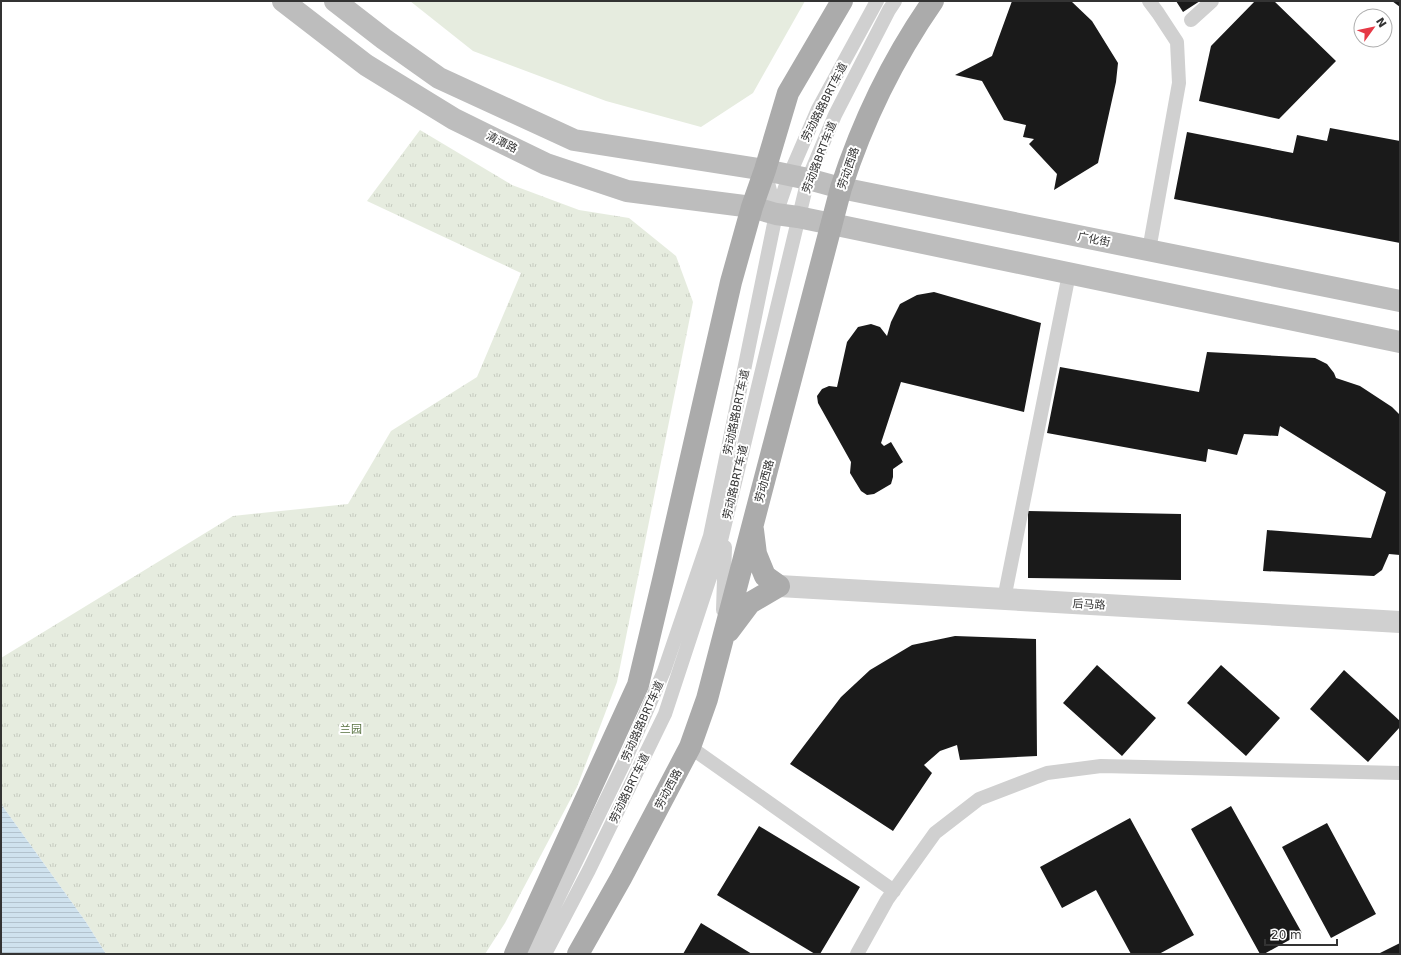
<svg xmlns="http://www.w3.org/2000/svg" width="1401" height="955" viewBox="0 0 1401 955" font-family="'DejaVu Sans','Noto Sans SC',sans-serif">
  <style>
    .grass { fill: url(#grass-tufts) }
    .pitch { fill: #e6ecdf }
    .water { fill: url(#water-rules) }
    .building { fill: #1a1a1a }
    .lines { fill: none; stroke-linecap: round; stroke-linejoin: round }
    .lane { stroke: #d0d0d0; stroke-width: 14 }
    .street { stroke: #d0d0d0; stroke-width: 22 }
    .secondary { stroke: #bdbdbd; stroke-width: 22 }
    .primary { stroke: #ababab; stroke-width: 22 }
    .labels { text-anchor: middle; stroke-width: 4; stroke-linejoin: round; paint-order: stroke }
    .street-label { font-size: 11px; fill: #333; stroke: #fff }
    .park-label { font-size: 11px; fill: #56703f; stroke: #fff }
  </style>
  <defs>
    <pattern id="grass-tufts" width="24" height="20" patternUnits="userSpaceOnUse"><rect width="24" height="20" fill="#e6ecdf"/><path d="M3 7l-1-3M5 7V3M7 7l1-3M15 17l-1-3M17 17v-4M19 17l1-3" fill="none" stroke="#c6cbc0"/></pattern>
    <pattern id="water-rules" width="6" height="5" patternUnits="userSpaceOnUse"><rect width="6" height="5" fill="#cfe2ee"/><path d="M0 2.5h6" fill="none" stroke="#b2c2cd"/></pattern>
  </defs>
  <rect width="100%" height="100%" fill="#fff"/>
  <!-- grass -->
  <path class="grass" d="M420 130 512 185 579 210 629 218 676 256 693 302 617 682 577 787 505 923 485 954H106L86 922 1 804V658L233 516 348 504 391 431 477 377 521 273 367 201Z"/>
  <!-- pitch -->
  <path class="pitch" d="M410 1H805L753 93 701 127 606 101 473 51Z"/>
  <!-- water -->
  <path class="water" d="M1 804 86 922 106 954H1Z"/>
  <!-- building -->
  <path class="building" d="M1012 1H1071L1092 21 1118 63 1116 82 1098 163 1054 190 1057 174 1029 144 1034 139 1023 137 1026 125 1004 120 982 81 955 75 992 56Z
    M1176 1H1200L1183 12Z
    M1255 1H1274L1336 61 1279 119 1199 101 1211 46Z
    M1392 1H1400V7Z
    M1330 128 1400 141V243L1174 199 1187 132 1293 153 1297 135 1327 141Z
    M934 292 1041 323 1024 412 901 382 881 443 884 446 891 442 903 462 893 469V477L891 484 874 494 867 495 861 491 850 473 851 462 818 403 817 396 822 389 829 386 837 387 847 342 858 327 871 324 880 327 887 336 891 322 900 304 917 295Z
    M1207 352 1315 358 1327 364 1334 373 1336 378 1360 386 1392 407 1400 415V555L1389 554 1382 570 1374 576 1263 571 1267 530 1371 538 1386 492 1280 426 1278 436 1244 434 1237 455 1208 449 1206 462 1047 433 1060 367 1199 392Z
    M1028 511 1181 514V580L1028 578Z
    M955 636 1036 639 1037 756 960 760 957 745 940 751 924 765 932 773 893 831 790 764 841 697 870 670 912 645Z
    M1097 665 1156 718 1122 756 1063 703Z
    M1221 665 1280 718 1246 756 1187 703Z
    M1344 670 1400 721V727L1368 762 1310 709Z
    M1231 806 1302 933 1264 954H1260L1191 829Z
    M1130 818 1194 935 1159 954H1131L1096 890 1062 908 1040 867Z
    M1327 823 1376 914 1331 938 1282 847Z
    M759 826 860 887 820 954H815L717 895Z
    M701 923 752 954H683Z
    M1400 943V954H1378Z"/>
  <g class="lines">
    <!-- lane -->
    <path class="lane" d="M1191 20 1212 1
      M765 171 776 214
      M1149 250 1179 83 1177 42 1158 13 1149 1
      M1004 599 1069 274
      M723 610 725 547
      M690 747 894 891
      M531 954 623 765 664 671 710 536 776 214 789 176 818 109 877 1
      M545 954 589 870 665 714 718 553 808 179 835 115 889 10 895 1
      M857 954 887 900 935 833 979 799 1047 773 1101 766 1400 773"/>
    <!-- street -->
    <path class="street" d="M779 586 1400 622"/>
    <!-- secondary -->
    <path class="secondary" d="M283 1 366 65 454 119 546 164 627 191 752 207 776 214 798 217 1400 342
      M335 1 384 39 439 78 574 140 765 170 808 179 841 188 1400 301"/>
    <!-- primary -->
    <path class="primary" d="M729 631 750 603 779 586 765 576 756 554 753 530
      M515 954 638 685 663 580 731 282 752 207 765 170 788 93 842 1
      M578 954 621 878 690 747 707 699 841 188C862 123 894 57 933 1"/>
  </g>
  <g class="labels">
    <!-- street labels -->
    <g class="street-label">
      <text transform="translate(824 102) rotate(-63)" y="4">劳动路路BRT车道</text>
      <text transform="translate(502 142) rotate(26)" y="4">清潭路</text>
      <text transform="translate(819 157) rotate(-69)" y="4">劳动路BRT车道</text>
      <text transform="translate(848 168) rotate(-71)" y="4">劳动西路</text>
      <text transform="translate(1094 239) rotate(11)" y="4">广化街</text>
      <text transform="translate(736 412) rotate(-78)" y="4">劳动路路BRT车道</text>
      <text transform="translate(764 481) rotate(-75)" y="4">劳动西路</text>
      <text transform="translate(735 482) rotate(-77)" y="4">劳动路BRT车道</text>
      <text transform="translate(1089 604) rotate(3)" y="4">后马路</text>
      <text transform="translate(642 721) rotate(-66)" y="4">劳动路路BRT车道</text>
      <text transform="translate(629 788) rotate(-64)" y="4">劳动路BRT车道</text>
      <text transform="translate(668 789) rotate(-62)" y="4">劳动西路</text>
    </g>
    <!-- park labels -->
    <g class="park-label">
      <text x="351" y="733">兰园</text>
    </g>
  </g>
  <!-- border -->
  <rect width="1401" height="955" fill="none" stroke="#333333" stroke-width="4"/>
  <!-- north arrow -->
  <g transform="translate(1373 28) rotate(57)"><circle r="19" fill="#ffffff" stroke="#adadad"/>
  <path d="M0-3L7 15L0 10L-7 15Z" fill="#e63946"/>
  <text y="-6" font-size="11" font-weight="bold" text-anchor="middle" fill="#333333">N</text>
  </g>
  <!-- scale -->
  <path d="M1265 939v6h72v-6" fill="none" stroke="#333333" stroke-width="2"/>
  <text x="1271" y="939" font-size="12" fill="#333333" stroke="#ffffff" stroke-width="3" paint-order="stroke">20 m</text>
</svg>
